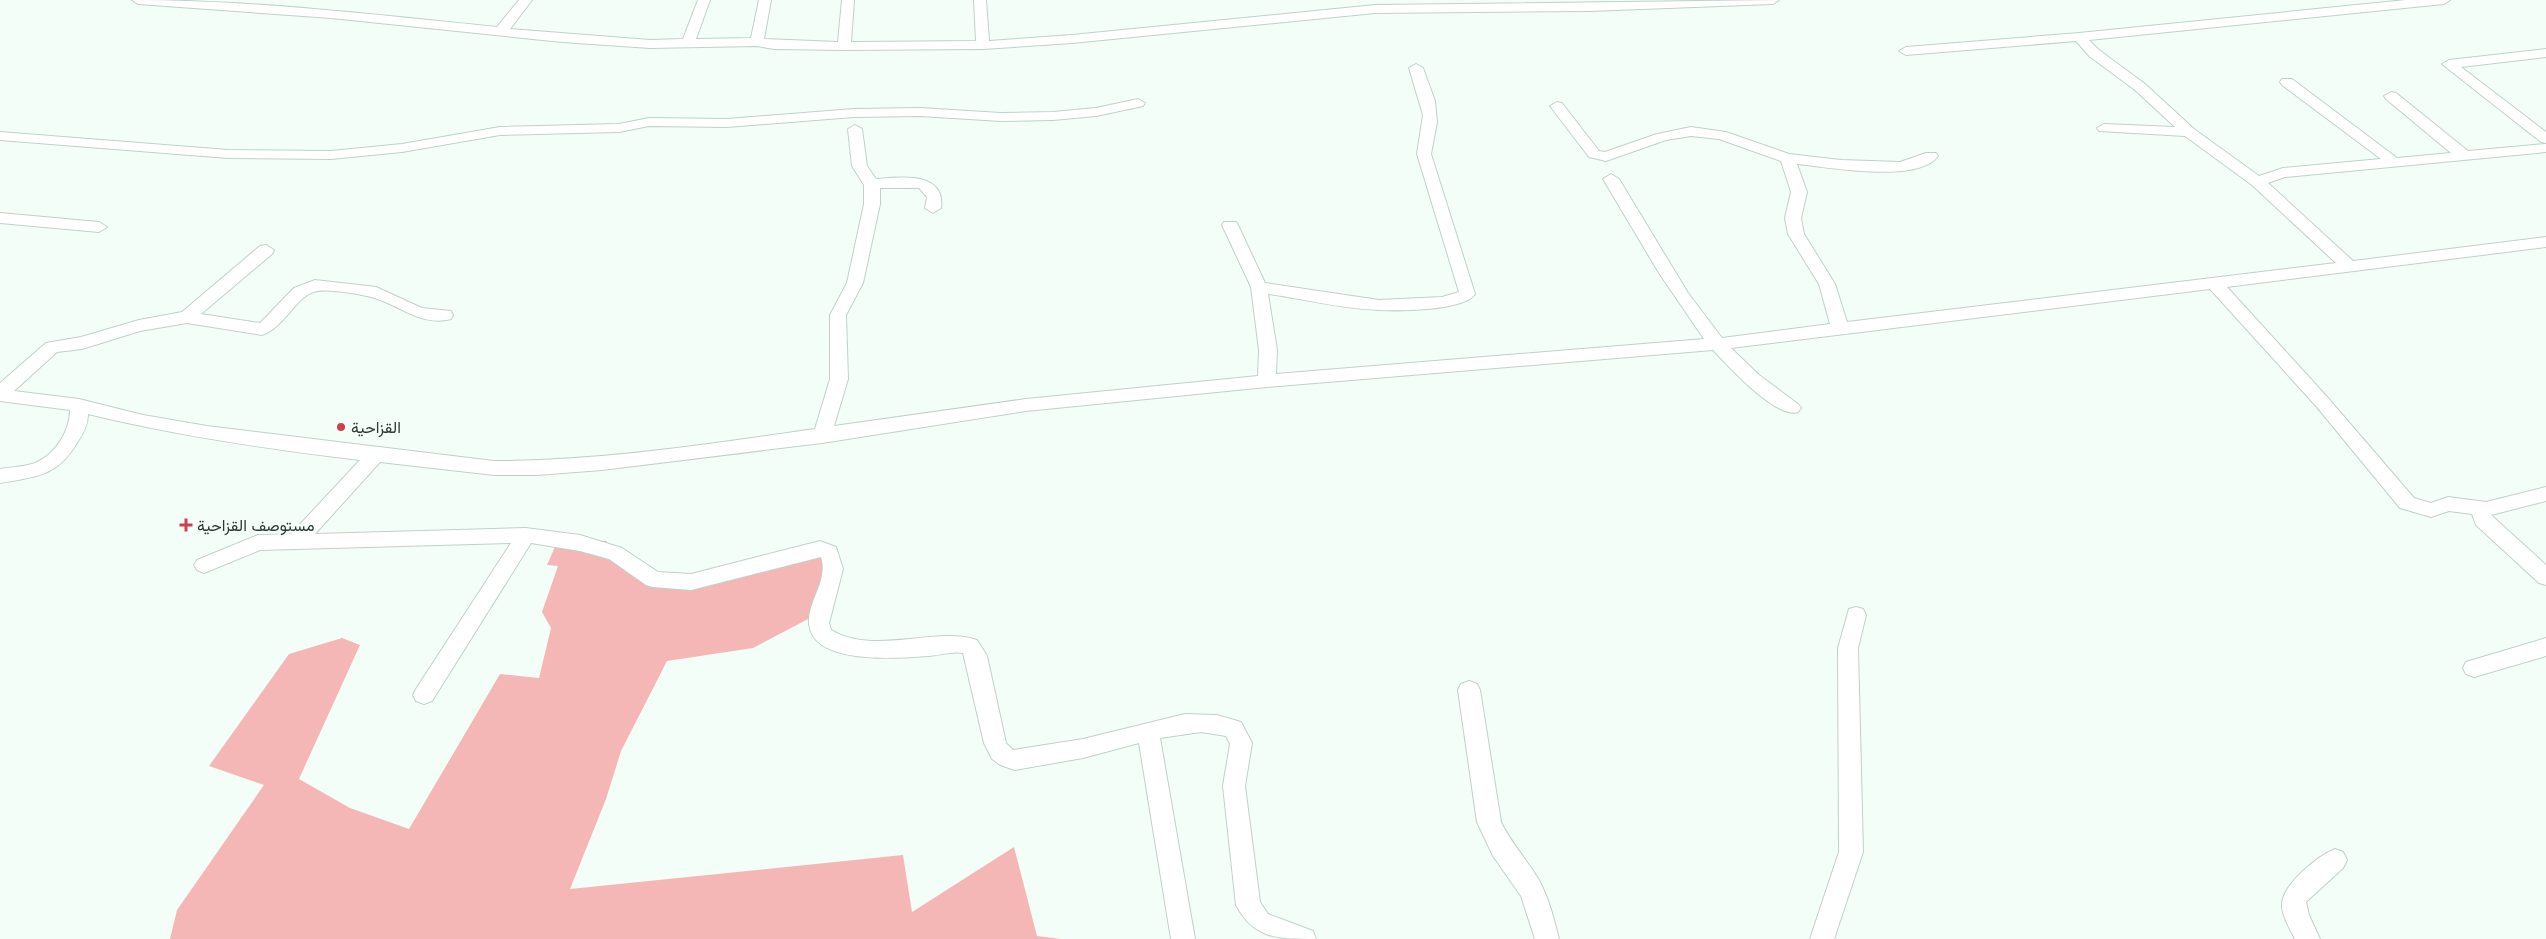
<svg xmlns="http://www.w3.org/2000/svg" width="2546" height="939" viewBox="0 0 2546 939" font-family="'Libre Baskerville',Vazirmatn,serif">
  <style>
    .green { fill: #f5b7b5 }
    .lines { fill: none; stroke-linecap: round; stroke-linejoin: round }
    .minor-casing { stroke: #bfd1c9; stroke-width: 2 }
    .minor { fill: #fff; fill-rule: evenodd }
    .poi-dot { fill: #d0404c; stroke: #f4fef9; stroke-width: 2 }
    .labels { text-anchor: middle; stroke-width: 5; stroke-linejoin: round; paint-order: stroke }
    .poi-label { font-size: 16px; fill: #2f3633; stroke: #f4fef9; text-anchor: start }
  </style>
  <rect width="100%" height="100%" fill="#f4fef9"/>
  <!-- green -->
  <path class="green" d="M558 540 607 541 603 549 641 571 691 582 820 549 833 567 810 618 753 648 667 661 621 751 606 799 570 889 903 855 912 912 1014 847 1037 936 1061 939H170L177 910 264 785 209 766 289 654 342 638 360 645 299 779 350 808 409 829 500 674 539 678 551 628 542 612 558 566 547 565Z"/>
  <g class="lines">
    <defs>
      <path id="minor" d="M132 0C254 0 376 15 497 27L519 0H532L510 29 650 40 683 39 698 0H710L696 39 751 38 759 0H771L764 39 838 42 842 0H854L851 42H856L976 41 974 0H986L989 41 1072 35 1375 5 1779 0 1773 4 1590 11 1375 13 1072 43 983 49 844 50 774 49 757 46 650 48 562 42 331 18 138 4Z
        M2406 0H2450L2444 4 2089 40 2099 50 2145 84 2194 129 2259 176 2283 168 2381 159 2282 85 2280 82 2282 79H2292L2397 158 2451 153 2386 99 2384 96 2391 92 2396 93 2468 151 2546 144V152L2285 177 2268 183 2353 261 2546 237V247L2227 287 2328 398 2414 498 2431 503 2448 497 2486 502 2546 487V501L2491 515 2546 565V585L2539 583 2476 525 2472 514 2449 511 2431 517 2400 508 2316 406 2210 289 1731 348 1759 375 1798 404 1801 408 1798 412C1776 419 1728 366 1713 350L1267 387 1026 411 822 443 602 470 537 475H494L380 462 315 534 526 528 580 535 622 548 658 572 691 574 820 541 836 547 843 569 829 623 831 630C875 656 935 626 977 640L987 656 1006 743 1013 750 1083 739 1185 714 1217 715 1241 722 1252 743 1245 786 1260 902 1268 914 1313 931 1316 939C1277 939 1254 939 1236 905L1223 786 1230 744 1226 736 1201 732 1160 738 1195 939H1171L1139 743 1083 758 1015 770 1000 765 992 759 984 743 963 653C953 651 940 655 929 656 899 658 813 666 809 624 807 601 829 581 821 557L691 590 653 587 646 585 609 559 580 551 531 543 432 701 424 704 416 701 413 695 416 689 511 543 260 550 204 573 197 570 194 565 197 560 258 535 291 534 360 460C268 449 178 436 88 414 88 425 83 434 77 443 58 476 35 477 0 483V469C11 467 24 467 35 463 55 455 70 431 70 410L0 401V383L46 343 81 337 139 320 182 312 260 246 266 245 274 250 272 254 201 314 260 323 294 288 315 280 376 287 422 308 451 311 453 315 451 319C420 327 399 304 371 297 359 294 331 289 318 291 297 293 285 328 262 335L187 323 140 331 82 349 57 352 14 391 79 399 143 415 207 426 494 461C602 461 709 444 815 429L830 379V315L847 283 864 204V185L852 166 848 129 855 125 862 129 867 166 876 179C900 177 946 171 941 208L933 213 925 208 927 197 919 188H880V204L863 283 846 315 848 379 834 426 1026 399 1258 376 1259 350 1251 287 1222 225 1224 222H1236L1238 225 1265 283 1379 300 1442 297 1459 292 1417 154 1423 115 1409 68 1416 64 1423 68 1435 101 1437 122 1431 154 1475 294C1464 311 1399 311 1379 310 1342 309 1305 299 1268 294L1277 350 1276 374 1704 339 1659 273 1603 179 1611 174 1619 179 1688 293 1722 338 1830 324 1819 284 1788 234 1785 218 1791 192 1781 161 1719 139 1691 136 1666 140 1606 161 1589 157 1550 106 1557 102 1562 103 1599 151 1605 152 1657 134 1691 127 1726 132 1789 154 1841 160 1900 162 1926 153H1936L1938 156C1919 184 1827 167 1797 164L1807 192 1801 218 1804 234 1835 284 1847 322 2336 263 2252 185 2185 136 2099 131 2097 128 2104 124 2175 127 2135 90 2089 56 2076 41 1906 55 1899 51 1906 47 2079 33Z
        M2546 49V57L2461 67 2546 132V143L2541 142 2442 64 2449 60Z
        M1138 99 1145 103 1143 106 1096 116 1053 120 1001 121 920 116 854 117 727 127 649 126 619 132 500 135 402 152 331 159 228 158 0 140V132L228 150 331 151 402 144 500 127 619 124 649 118 727 119 854 109 920 108 1001 113 1053 112 1096 108Z
        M0 213 99 222 107 227 99 232 0 223Z
        M1856 607 1863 609 1866 615 1858 648 1863 852 1834 939H1810L1839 852 1838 648 1849 609Z
        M2546 638V656L2474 677 2466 674 2463 668 2466 662Z
        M1469 681 1477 684 1480 690 1501 822C1511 843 1527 860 1539 880 1549 899 1554 919 1559 939H1535L1521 896 1493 856 1477 822 1458 690 1461 684Z
        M2335 849 2343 852 2347 860 2343 868 2306 902 2309 915 2320 939H2295C2290 929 2281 914 2282 903 2284 883 2318 856 2335 849Z"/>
    </defs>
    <!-- minor casing -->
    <use href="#minor" class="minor-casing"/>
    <!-- minor -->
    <use href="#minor" class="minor"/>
  </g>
  <!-- markers -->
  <g class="poi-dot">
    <circle cx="341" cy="427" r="5"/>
    <path d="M183.5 517.5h5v5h5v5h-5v5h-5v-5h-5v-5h5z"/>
  </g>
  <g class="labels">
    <!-- poi labels -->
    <g class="poi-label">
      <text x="351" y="433">القزاحية</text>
      <text x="197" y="531">مستوصف القزاحية</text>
    </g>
  </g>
</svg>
